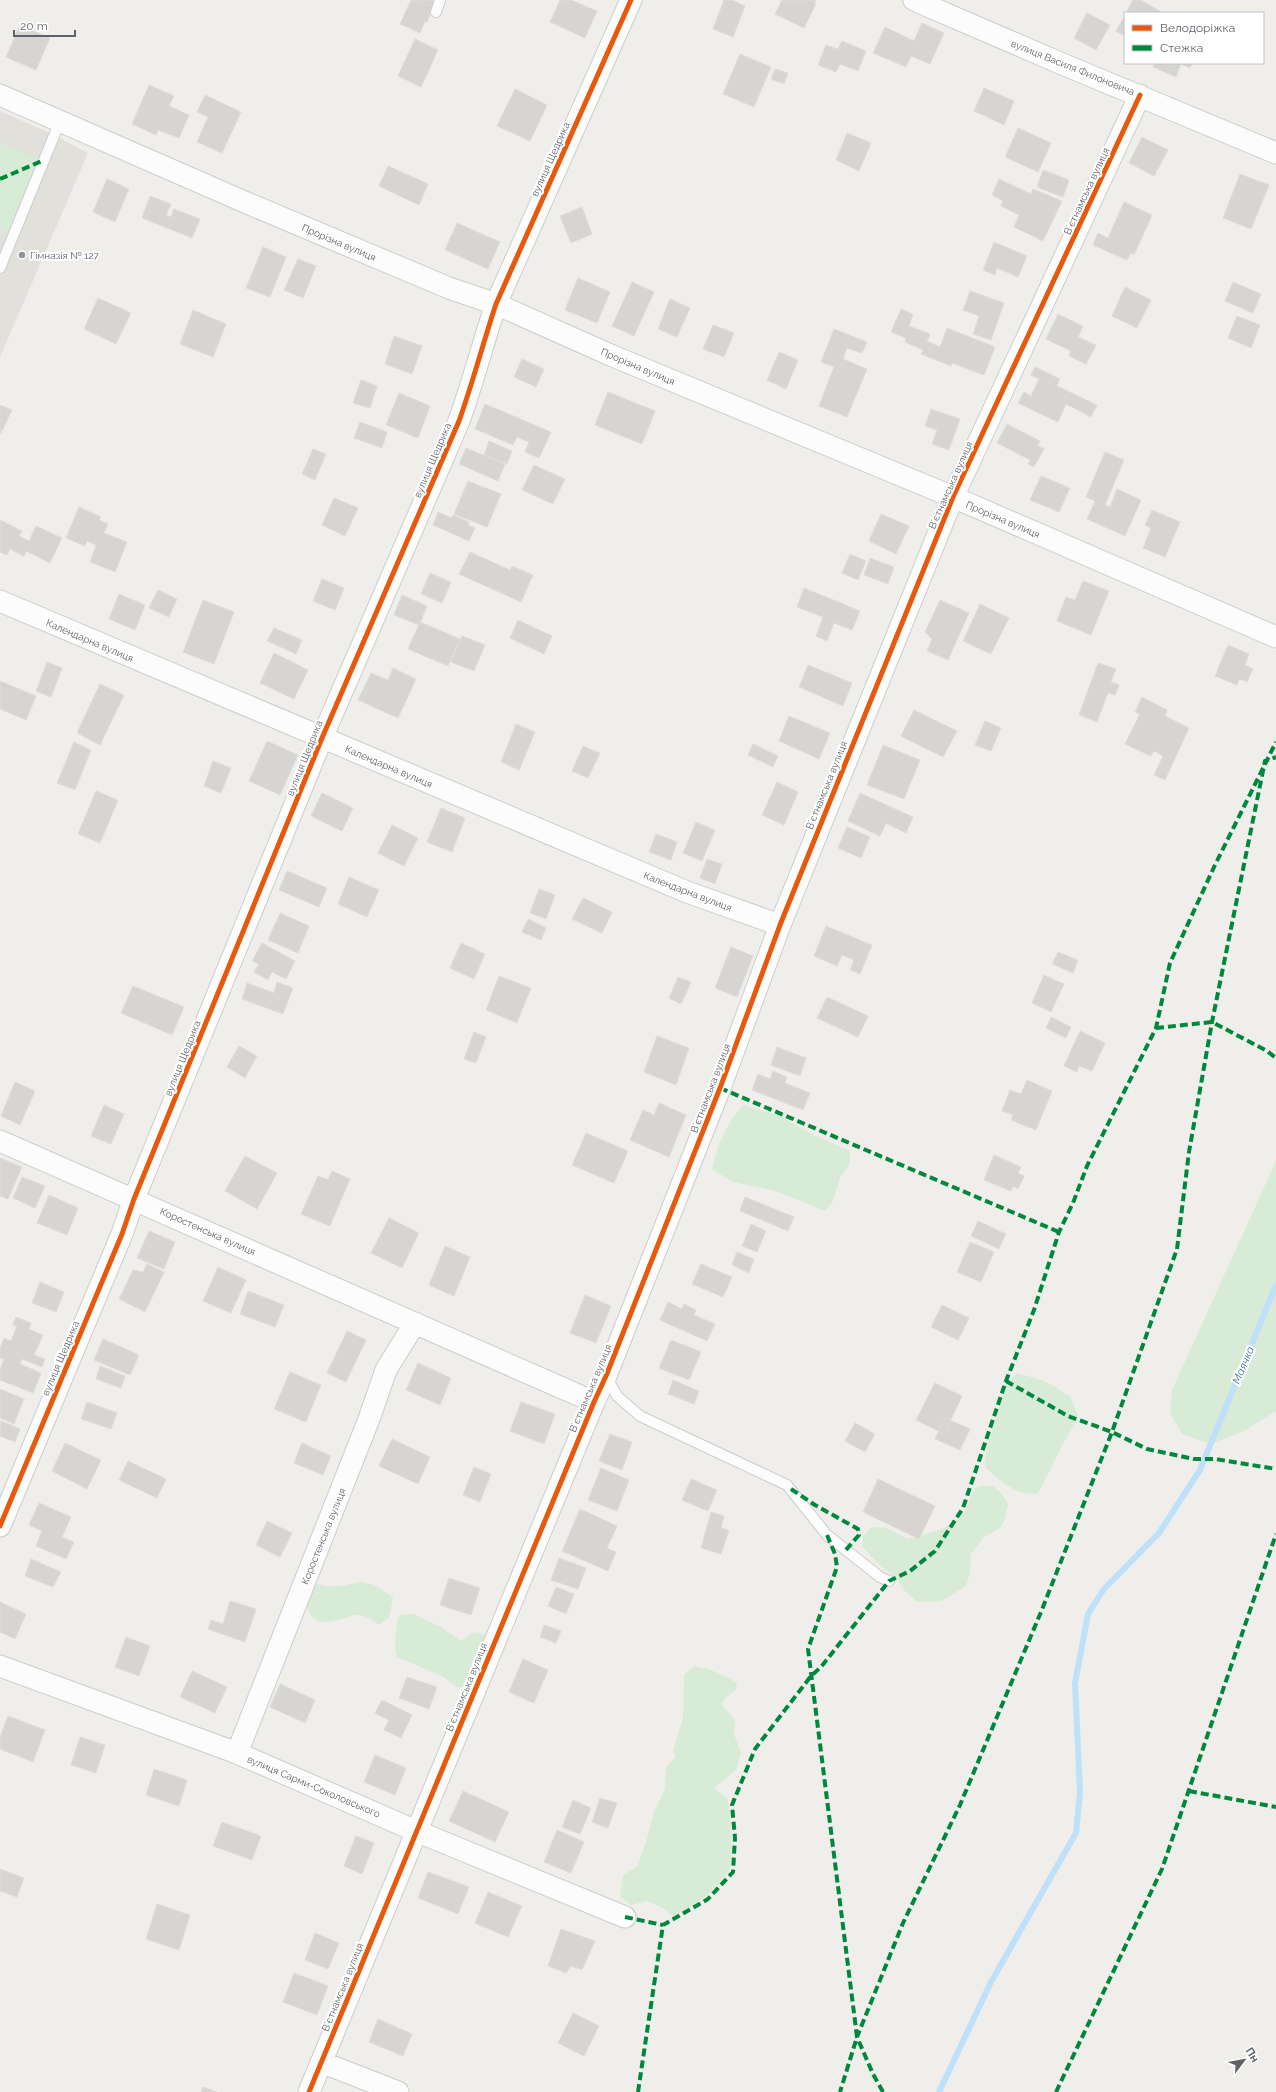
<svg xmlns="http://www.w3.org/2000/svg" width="1276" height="2092" viewBox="0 0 1276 2092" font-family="Raleway,sans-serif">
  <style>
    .education { fill: #e2e0da }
    .green { fill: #d8ebd6 }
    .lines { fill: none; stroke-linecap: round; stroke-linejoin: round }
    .stream { stroke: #bfe0f9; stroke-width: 6 }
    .building { fill: #d6d5d3; stroke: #deddd9 }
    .service-casing { stroke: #cbcccc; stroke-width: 12 }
    .minor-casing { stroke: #cbcccc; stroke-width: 23 }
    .service { stroke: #fdfcfc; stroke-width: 10 }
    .minor { stroke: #fdfcfc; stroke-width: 21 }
    .quiet { stroke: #00873e; stroke-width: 4; stroke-dasharray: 8 4; stroke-linecap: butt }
    .cycleway-casing { stroke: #fff; stroke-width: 8 }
    .cycleway { stroke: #e8590c; stroke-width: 5 }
    .poi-dot { fill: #919496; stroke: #fff; stroke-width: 1.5 }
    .labels { text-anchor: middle; stroke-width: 4; stroke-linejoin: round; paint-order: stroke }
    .street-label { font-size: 10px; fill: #5f6368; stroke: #fff }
    .poi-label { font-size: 10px; fill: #5f6368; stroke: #fff; text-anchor: start }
    .water-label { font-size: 11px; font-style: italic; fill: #4174aa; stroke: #fff }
  </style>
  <rect width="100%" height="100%" fill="#efeeea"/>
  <!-- education -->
  <path class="education" d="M0 111 50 133 88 153 0 357Z"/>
  <!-- green -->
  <path class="green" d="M0 142 39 159 9 233 0 229Z
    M743 1105 780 1116 812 1134 850 1151V1164L840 1178 833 1201 825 1211 776 1191 733 1182 712 1169C718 1144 726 1124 743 1105Z
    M1276 1161V1411L1242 1432 1210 1444 1182 1434 1170 1413 1172 1390Z
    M1017 1373 1045 1381 1070 1396 1078 1415C1073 1429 1065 1439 1059 1452 1052 1466 1046 1480 1037 1494 1014 1494 1002 1483 985 1467L986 1451 1006 1385Z
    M979 1486H993L1002 1494 1008 1504 1005 1519 1000 1528 984 1537 971 1554 970 1573 966 1586 943 1600 930 1602 916 1601 903 1589 898 1580 878 1564 862 1546 863 1536 871 1527 887 1528 908 1539C928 1533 954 1529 966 1510 970 1501 970 1490 979 1486Z
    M361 1582 375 1585 393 1597 389 1618 379 1625C372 1620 366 1615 357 1615 353 1615 349 1617 345 1618 320 1625 311 1625 304 1598L317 1584C332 1589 346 1585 361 1582Z
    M414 1614 441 1627 461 1641 474 1632 485 1635V1649L469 1688 456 1687 444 1677 397 1657C393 1643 396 1628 399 1615Z
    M694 1666 709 1669 736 1682 737 1689 724 1699 722 1705 735 1720 734 1734 741 1754 736 1770 714 1788 728 1799C730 1813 735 1858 729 1870 717 1892 695 1904 673 1917L665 1909 647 1901 631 1905 620 1897 623 1875 637 1867 647 1839 654 1812 665 1789 666 1768 676 1756 673 1751 683 1718 684 1675Z"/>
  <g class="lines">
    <!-- stream -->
    <path class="stream" d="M939 2092 991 1982 1076 1833 1080 1792 1075 1683 1088 1614 1104 1589 1159 1533 1200 1470 1276 1285"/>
  </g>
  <!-- building -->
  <path class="building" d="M411 0H436L427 22 425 21 420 33 400 24Z
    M560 0H571L597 11 585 38 550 22Z
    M724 0H732L745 6 733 37 713 29Z
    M782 0H816L814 4H816L804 28 775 14Z
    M1133 0H1140L1164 13H1126Z
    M1087 13 1110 25 1096 50 1074 38Z
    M1125 15V36L1116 31Z
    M922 23 944 33 930 64 911 56 906 67 873 53 885 27 914 41Z
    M20 25 50 38 36 70 6 57Z
    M415 39 438 50 421 87 398 76Z
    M842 41 866 51 858 71 840 64 836 72 818 65 826 45 838 49Z
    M740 54 771 67 754 107 723 94Z
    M1155 63H1192L1190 68 1181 64 1176 77 1153 67Z
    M775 69 788 73 784 84 771 79Z
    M149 85 174 96 169 106 189 115 179 138 158 130 156 135 132 124Z
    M984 88 1014 101 1004 125 974 111Z
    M515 89 547 105 530 141 497 126Z
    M205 95 241 112 222 153 197 142 208 117 197 112Z
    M1018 128 1051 143 1038 172 1005 157Z
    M847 133 871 143 859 171 836 160Z
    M1142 137 1168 150 1154 176 1129 163Z
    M388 166 428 184 419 205 379 186Z
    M1043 170 1069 180 1063 197 1037 187Z
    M1240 174 1269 185 1251 229 1223 218Z
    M107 179 129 189 115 222 93 212Z
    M999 179 1031 194 1033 189 1062 201 1043 241 1014 227 1019 215 1001 206 1003 201 992 195Z
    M150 196 171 204 166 215 171 217 174 209 200 219 192 238 142 218Z
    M1124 202 1152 215 1134 255 1131 253 1127 260 1093 245 1098 233 1108 238Z
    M582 207 592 234 571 243 560 216Z
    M457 223 500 242 488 269 445 250Z
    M994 242 1027 256 1018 277 997 268 995 275 983 270Z
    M263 247 286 257 270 297 246 288Z
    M298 259 316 266 303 298 284 290Z
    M578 278 610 292 597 323 565 310Z
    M632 282 654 292 634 336 612 326Z
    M1233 282 1261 294 1253 313 1225 301Z
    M1125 287 1151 300 1137 328 1112 316Z
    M970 291 1004 303 991 340 973 334 979 316 963 310Z
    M98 298 131 313 116 344 84 329Z
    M670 299 690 308 677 337 658 329Z
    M901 309 913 314 909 326 930 334 927 341 940 347 947 328 995 347 984 375 952 363 951 366 921 354 923 350 905 342 906 338 891 332Z
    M193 310 226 324 213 357 180 344Z
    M1058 314 1083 326 1078 337 1096 345 1086 364 1069 356 1071 351 1046 339Z
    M1237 316 1260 325 1251 348 1228 338Z
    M713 325 734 333 724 357 703 349Z
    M834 329 867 342 862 353 847 348 843 359 867 369 847 417 819 406 834 367 821 362Z
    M394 336 422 346 412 374 385 364Z
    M779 352 798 360 786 389 767 380Z
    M522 359 544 369 536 387 514 377Z
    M1035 367 1060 379 1057 386 1097 405 1091 417 1066 404 1058 422 1018 403 1024 392 1031 396 1039 379 1031 375Z
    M361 380 377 386 370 408 353 403Z
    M608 392 655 411 642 444 595 425Z
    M399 393 430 406 418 438 386 425Z
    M485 404 551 432 539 458 525 452 529 442 517 437 513 445 475 429Z
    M0 405 12 410 1 433H0Z
    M931 409 960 419 949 450 932 444 937 430 925 426Z
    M360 422 387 432 382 448 354 438Z
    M1007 424 1040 441 1038 446 1044 449 1034 467 1028 464 1030 460 997 443Z
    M489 441 512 451 507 464 484 455Z
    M466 448 505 464 498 481 459 464Z
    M313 449 326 454 315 480 302 474Z
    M1105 452 1124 460 1105 505 1110 507 1117 489 1141 500 1125 536 1087 519 1095 501 1086 497Z
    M534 465 565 479 553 504 522 490Z
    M1041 476 1070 488 1059 512 1030 500Z
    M468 481 501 494 487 527 454 514Z
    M334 498 358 508 345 536 322 525Z
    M79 507 101 517 99 520 108 524 104 533 127 542 115 572 90 562 96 545 87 541 85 546 66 538Z
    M1152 510 1180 522 1165 557 1143 548 1151 528 1145 525Z
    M438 512 452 518 453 515 469 522 468 525 475 528 469 541 433 525Z
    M881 514 909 526 896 554 869 541Z
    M0 520 22 531 19 536 29 541 36 526 62 538 50 563 26 551 24 556 10 549 7 555 0 552Z
    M470 552 510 570 512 566 533 575 521 602 459 574Z
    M850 554 866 561 858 580 842 573Z
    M870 558 894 567 888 584 864 575Z
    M430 573 451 582 442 603 421 594Z
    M322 579 344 588 335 610 313 601Z
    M1083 581 1109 591 1091 635 1057 621 1066 597 1075 600Z
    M804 588 860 611 852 630 834 623 827 641 816 636 823 617 797 607Z
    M158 590 177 599 169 617 149 608Z
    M119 594 145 605 135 630 109 619Z
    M402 595 427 606 419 625 394 615Z
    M203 600 234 612 214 664 183 652Z
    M940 600 969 613 948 660 927 651 932 639 925 632Z
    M980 604 1009 618 991 654 963 641Z
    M518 620 552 636 544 654 510 638Z
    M420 622 460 639 448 666 408 649Z
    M274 628 302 640 296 654 267 641Z
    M462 636 485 645 474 671 451 662Z
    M1228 645 1249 654 1245 665 1253 669 1247 682 1239 679 1237 685 1215 676Z
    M274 653 308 670 294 699 260 683Z
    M47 662 62 668 51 697 36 691Z
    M1098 663 1116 669 1111 682 1119 685 1115 695 1108 693 1097 722 1079 715Z
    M808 665 852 683 843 706 799 687Z
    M393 668 416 679 398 718 358 700 371 673 388 680Z
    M0 681 36 696 26 720 0 709Z
    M100 684 124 695 100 745 77 733Z
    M1142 697 1167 710 1165 716 1189 728 1165 780 1154 775 1163 756 1154 751 1151 756 1125 744 1140 714 1135 712Z
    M914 710 957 731 943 757 901 736Z
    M789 716 830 733 819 759 779 741Z
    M985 721 1001 728 991 751 975 745Z
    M516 724 535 732 519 770 501 762Z
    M267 741 298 755 280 795 249 781Z
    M74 742 91 750 75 790 57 783Z
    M753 744 778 756 773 767 748 755Z
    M883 745 920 760 904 799 867 785Z
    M583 746 600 753 588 778 572 771Z
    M213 761 231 768 221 793 204 786Z
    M777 782 798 792 784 825 762 815Z
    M96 791 118 800 100 843 78 834Z
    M322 793 353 808 342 831 311 816Z
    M860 793 913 817 906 833 886 823 880 836 848 821Z
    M441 808 465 818 452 852 427 842Z
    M696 822 715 830 702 861 683 853Z
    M392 825 418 838 404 866 378 853Z
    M847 827 870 837 861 858 838 848Z
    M656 834 677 842 671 860 649 852Z
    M707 859 722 864 715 884 700 878Z
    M287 871 327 888 319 907 279 890Z
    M349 877 379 890 367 917 338 904Z
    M539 889 555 895 546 919 530 913Z
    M583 898 612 912 602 933 572 919Z
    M280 913 309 926 298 953 268 940Z
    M528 919 546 928 541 940 522 932Z
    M826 926 872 945 860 974 850 970 854 960 842 955 837 966 814 956Z
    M262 943 295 961 286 979 272 972 268 980 254 972 259 964 252 961Z
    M461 943 485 954 474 979 450 968Z
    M731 947 753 956 737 997 715 988Z
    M1058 952 1078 960 1073 973 1052 964Z
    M1044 975 1064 984 1051 1012 1032 1003Z
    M499 976 531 988 517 1023 486 1010Z
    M678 977 691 982 681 1004 669 998Z
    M277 982 293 988 283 1014 242 999 247 983 274 993Z
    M133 986 184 1007 172 1035 121 1013Z
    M827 997 868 1016 858 1037 817 1018Z
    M1051 1017 1071 1027 1066 1038 1046 1028Z
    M1080 1031 1105 1043 1092 1071 1079 1066 1077 1072 1064 1066Z
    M474 1032 486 1037 476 1063 464 1059Z
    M657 1036 689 1048 676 1085 644 1072Z
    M239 1046 257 1056 245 1078 227 1067Z
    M777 1047 806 1058 800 1076 771 1065Z
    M773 1071 787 1077 785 1083 810 1093 803 1110 752 1090 758 1074 770 1079Z
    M1027 1080 1052 1091 1036 1130 1011 1120 1013 1115 1002 1111 1010 1090 1021 1094Z
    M15 1082 35 1091 20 1125 1 1116Z
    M659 1103 686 1115 669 1157 630 1140 643 1110 654 1115Z
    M104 1105 124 1114 111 1144 91 1136Z
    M586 1133 628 1151 614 1183 572 1165Z
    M994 1155 1021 1167 1018 1173 1024 1176 1018 1189 1013 1186 1011 1191 984 1180Z
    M245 1156 277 1173 257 1209 225 1191Z
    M0 1158 22 1167 8 1199 0 1196Z
    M332 1171 350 1179 330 1226 301 1214 318 1176 328 1180Z
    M22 1177 45 1186 35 1208 13 1198Z
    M49 1195 78 1208 67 1235 37 1223Z
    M745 1197 794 1217 788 1231 740 1211Z
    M389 1218 419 1233 402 1268 371 1253Z
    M978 1221 1006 1234 999 1249 971 1236Z
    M751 1224 766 1231 757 1252 742 1246Z
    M149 1231 175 1242 164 1269 137 1258Z
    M970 1242 994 1252 981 1282 957 1272Z
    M445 1246 470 1257 454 1296 429 1285Z
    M737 1252 754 1259 749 1273 732 1265Z
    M147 1264 164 1272 145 1312 119 1299 133 1270 143 1272Z
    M701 1264 732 1277 723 1297 692 1284Z
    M218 1267 246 1280 231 1313 203 1301Z
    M40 1282 64 1292 56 1312 32 1303Z
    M248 1291 284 1305 275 1327 240 1314Z
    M585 1295 611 1306 596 1343 570 1333Z
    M668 1302 682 1309 684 1304 696 1310 694 1315 715 1324 707 1341 660 1320Z
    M942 1305 969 1318 958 1340 931 1327Z
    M16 1317 31 1323 29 1329 43 1335 34 1355 45 1359 42 1367 22 1359 20 1364 41 1373 33 1393 0 1380V1369L4 1359 0 1358V1349L4 1338 11 1341 17 1326 13 1325Z
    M347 1331 366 1340 346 1382 327 1373Z
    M103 1339 139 1355 130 1375 94 1360Z
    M671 1340 701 1352 689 1380 659 1368Z
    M418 1363 451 1378 440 1405 406 1390Z
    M100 1366 125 1376 121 1388 96 1379Z
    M290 1372 321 1385 306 1422 274 1409Z
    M673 1380 699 1391 694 1404 668 1394Z
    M935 1383 962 1396 944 1434 916 1420Z
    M0 1389 24 1399 14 1424 0 1418Z
    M87 1402 117 1413 111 1429 81 1419Z
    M521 1402 555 1414 544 1444 510 1431Z
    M945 1418 970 1429 960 1450 935 1439Z
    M1 1421 20 1429 15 1442 0 1436Z
    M855 1423 875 1434 865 1452 845 1441Z
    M610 1434 632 1442 622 1470 599 1461Z
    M392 1439 430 1457 418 1484 379 1466Z
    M65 1443 101 1460 87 1489 52 1471Z
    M302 1443 331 1456 323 1475 294 1463Z
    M128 1461 166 1479 157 1498 119 1480Z
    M474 1467 491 1474 480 1502 463 1495Z
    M601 1468 629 1480 617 1511 588 1500Z
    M691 1479 717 1490 708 1511 682 1500Z
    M878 1479 935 1506 919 1539 863 1512Z
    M39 1503 71 1517 62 1537 74 1542 66 1559 36 1546 42 1531 29 1525Z
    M580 1509 617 1526 607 1548 616 1552 608 1571 562 1551Z
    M711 1512 724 1516 721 1528 729 1530 721 1554 701 1548Z
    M267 1521 292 1533 280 1557 256 1545Z
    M559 1558 586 1568 578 1589 551 1580Z
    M31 1559 61 1572 53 1587 25 1576Z
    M449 1578 480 1588 471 1615 440 1605Z
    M556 1587 574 1594 566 1614 548 1606Z
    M230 1601 256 1609 245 1642 208 1629 211 1620 223 1624Z
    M0 1602 26 1614 15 1639 0 1632Z
    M544 1625 561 1631 556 1643 540 1637Z
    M126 1637 150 1646 139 1676 115 1667Z
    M523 1659 548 1670 534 1703 509 1692Z
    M192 1671 227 1687 215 1713 180 1697Z
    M407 1677 437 1687 429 1709 399 1698Z
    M280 1684 315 1700 305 1723 270 1707Z
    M382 1700 412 1715 401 1738 384 1730 389 1720 375 1713Z
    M8 1716 45 1730 33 1762 0 1749V1737Z
    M80 1737 105 1745 96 1773 71 1765Z
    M375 1755 406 1768 395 1795 364 1782Z
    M154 1769 187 1780 179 1806 146 1795Z
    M463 1791 509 1812 495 1842 449 1821Z
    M600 1798 617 1803 608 1828 592 1822Z
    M573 1800 591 1808 580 1834 562 1827Z
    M222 1822 261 1836 252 1860 213 1846Z
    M557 1830 584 1842 571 1873 544 1862Z
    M356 1836 374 1843 362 1874 344 1866Z
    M0 1869 24 1878 17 1897 0 1891Z
    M428 1872 469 1887 458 1914 418 1898Z
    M488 1892 522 1906 508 1937 475 1923Z
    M157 1904 190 1915 179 1950 146 1939Z
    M561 1929 595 1941 582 1970 571 1966 566 1973 548 1966Z
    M315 1933 339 1943 328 1969 305 1960Z
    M294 1973 328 1986 317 2015 283 2002Z
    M573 2013 599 2026 584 2056 558 2043Z
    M378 2019 412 2034 403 2056 369 2042Z
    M203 2087 217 2092H201Z"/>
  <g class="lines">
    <defs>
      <path id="service" d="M436 12 440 0
        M0 268 60 121
        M606 1376 617 1396 640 1416 787 1485 827 1535 880 1577 889 1581"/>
      <path id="minor" d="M914 0 1060 63 1276 153
        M0 95 247 203 449 288 496 304 608 354 953 497 1276 637
        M0 601 687 892 780 925
        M0 1141 594 1402
        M0 1526 122 1234 134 1199 322 738 459 421C473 382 483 343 496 304L631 0
        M0 1666 237 1753 416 1831 625 1917
        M237 1753 369 1419 386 1370 415 1323
        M321 2062 398 2092
        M309 2092 594 1402 606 1376 720 1088 780 925 953 497 1140 95"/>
    </defs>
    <!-- service casing -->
    <use href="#service" class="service-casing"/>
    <!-- minor casing -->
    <use href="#minor" class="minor-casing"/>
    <!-- service -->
    <use href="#service" class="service"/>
    <!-- minor -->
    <use href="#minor" class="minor"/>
    <!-- quiet -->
    <path class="quiet" d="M0 179 44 160
      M1156 1028 1212 1022 1267 1051 1276 1058
      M720 1088 1059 1232
      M1006 1381 1068 1416 1112 1432 1147 1449 1194 1459H1215L1276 1469
      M791 1489 815 1505 858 1529 859 1535 845 1551
      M827 1535 835 1554 837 1567 808 1649 857 2037 840 2092
      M1189 1791 1276 1807
      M625 1917 663 1925
      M638 2092 663 1925 708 1899 733 1872 735 1838 732 1805 755 1749 811 1676 821 1667 889 1581 910 1571 935 1551 963 1508 1006 1381 1034 1310 1059 1232 1073 1203 1087 1166 1156 1028 1170 963 1215 865 1276 742
      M883 2092 873 2074 857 2037 903 1923 960 1805 1041 1612 1112 1432 1177 1249 1189 1152 1212 1022 1265 761 1276 757
      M1056 2092 1162 1869 1276 1534"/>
    <defs>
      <path id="cycleway" d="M0 1526 122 1234 134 1199 322 738 459 421C473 382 483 343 496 304L631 0
        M309 2092 594 1402 606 1376 720 1088 780 925 953 497 1140 95"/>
    </defs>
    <!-- cycleway casing -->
    <use href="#cycleway" class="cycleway-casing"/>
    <!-- cycleway -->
    <use href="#cycleway" class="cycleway"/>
  </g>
  <!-- markers -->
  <circle class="poi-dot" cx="22" cy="255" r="4"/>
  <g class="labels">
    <!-- street labels -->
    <g class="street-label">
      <text transform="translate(1073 67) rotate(22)" y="4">вулиця Василя Филоновича</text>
      <text transform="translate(550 159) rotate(-66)" y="4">вулиця Щедрика</text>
      <text transform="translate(1086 191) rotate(-65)" y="4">Вʼєтнамська вулиця</text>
      <text transform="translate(339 242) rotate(23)" y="4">Прорізна вулиця</text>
      <text transform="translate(638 366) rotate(23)" y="4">Прорізна вулиця</text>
      <text transform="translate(432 460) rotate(-67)" y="4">вулиця Щедрика</text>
      <text transform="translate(950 485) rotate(-66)" y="4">Вʼєтнамська вулиця</text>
      <text transform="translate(1003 519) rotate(23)" y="4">Прорізна вулиця</text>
      <text transform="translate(90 640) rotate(23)" y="4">Календарна вулиця</text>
      <text transform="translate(304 758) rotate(-68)" y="4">вулиця Щедрика</text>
      <text transform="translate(389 766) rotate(23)" y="4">Календарна вулиця</text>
      <text transform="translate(826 785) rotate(-68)" y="4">Вʼєтнамська вулиця</text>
      <text transform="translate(688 891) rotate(21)" y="4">Календарна вулиця</text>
      <text transform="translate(182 1058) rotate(-68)" y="4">вулиця Щедрика</text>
      <text transform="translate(710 1088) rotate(-69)" y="4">Вʼєтнамська вулиця</text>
      <text transform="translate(208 1231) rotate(24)" y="4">Коростенська вулиця</text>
      <text transform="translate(60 1358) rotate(-67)" y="4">вулиця Щедрика</text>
      <text transform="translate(590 1388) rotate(-67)" y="4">Вʼєтнамська вулиця</text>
      <text transform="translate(323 1536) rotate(-68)" y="4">Коростенська вулиця</text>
      <text transform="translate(466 1687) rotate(-68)" y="4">Вʼєтнамська вулиця</text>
      <text transform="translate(314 1786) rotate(23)" y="4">вулиця Сарми-Соколовського</text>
      <text transform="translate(342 1987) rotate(-68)" y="4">Вʼєтнамська вулиця</text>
    </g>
    <!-- poi labels -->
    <g class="poi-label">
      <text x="30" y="259">Гімназія № 127</text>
    </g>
    <!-- water labels -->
    <g class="water-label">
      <text transform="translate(1243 1365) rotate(-67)" y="4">Маячка</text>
    </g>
  </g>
  <!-- legend -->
  <rect x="1124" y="12" width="140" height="52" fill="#ffffff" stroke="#bfc1c3"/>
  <rect x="1132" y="25" width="20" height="6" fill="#e8590c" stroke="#bfc1c3"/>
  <text x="1160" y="32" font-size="12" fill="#5f6368">Велодоріжка</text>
  <rect x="1132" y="45" width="20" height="6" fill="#00873e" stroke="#bfc1c3"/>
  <text x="1160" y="52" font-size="12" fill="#5f6368">Стежка</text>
  <!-- north arrow -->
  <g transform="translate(1244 2060) rotate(58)" stroke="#ffffff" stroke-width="3" paint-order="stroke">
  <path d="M0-3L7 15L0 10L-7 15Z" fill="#5f6368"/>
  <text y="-6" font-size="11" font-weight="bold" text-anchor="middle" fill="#5f6368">Пн</text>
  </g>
  <!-- scale -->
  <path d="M14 30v6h61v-6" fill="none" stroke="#5f6368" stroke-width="2"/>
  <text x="20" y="30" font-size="12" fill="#5f6368" stroke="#ffffff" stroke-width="3" paint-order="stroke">20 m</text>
</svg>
